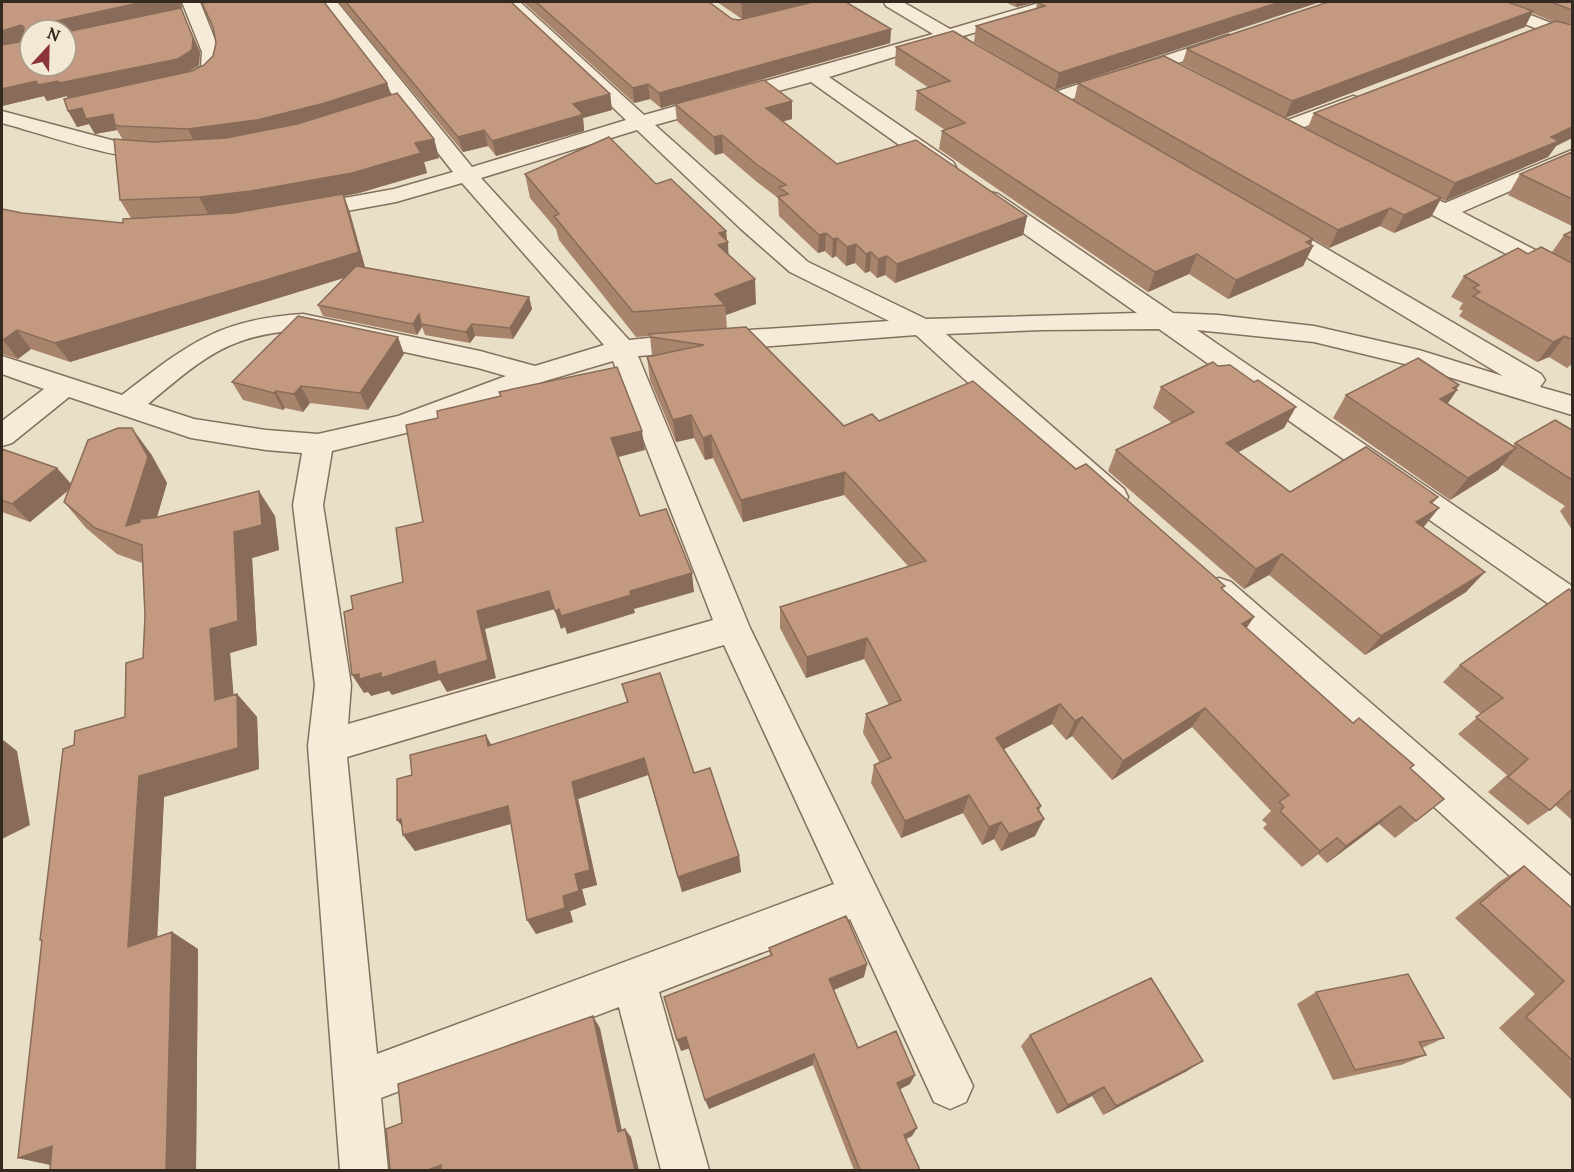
<svg xmlns="http://www.w3.org/2000/svg" width="1574" height="1172" viewBox="0 0 1574 1172" font-family="Lora,serif">
  <style>
    .lines { fill: none; stroke-linecap: round; stroke-linejoin: round }
    .minor-casing { stroke: #83705d; stroke-width: 3 }
    .minor { fill: #f5ebd8; fill-rule: evenodd }
    .wall { fill: #a8846d }
    .shaded-wall { fill: #886c59 }
    .building { fill: #c39a7f; stroke: #886c59; stroke-width: 1.5 }
  </style>
  <rect width="100%" height="100%" fill="#e9dec6"/>
  <g class="lines">
    <defs>
      <path id="minor" d="M182 2H200L220 52 219 68C210 82 187 91 171 87L168 83 171 79 186 76 201 66 202 52Z
        M320 2H337L472 167 626 120 503 2H520L644 115 933 34 886 6 884 2H903L950 29 1042 2H1067L1065 6 963 36 969 42 966 46 960 47 946 41 829 77 953 162 956 167 953 172 945 173 937 172 811 82 655 125 808 262 926 319 1137 313 982 204 979 199 982 194 990 192 998 194 1173 313 1218 315 1314 326 1419 350 1503 376 1265 232 1261 227 1265 222 1273 220 1281 222 1541 374 1545 380 1540 387 1572 396V415L1413 366 1314 342 1197 330 1572 586V616L1560 612 1159 329 1041 330 946 334 1124 489 1128 497 1124 505 1113 508 1102 505 916 335 638 356 750 628 973 1086 966 1102 950 1109 934 1102 850 919 659 992 709 1170H661L619 1007 381 1098 388 1170H340L308 746 315 685 293 505 302 453 266 450 191 438 69 397 12 443 2 446V421L44 389 2 374V356L122 395C187 345 218 319 303 314L480 351 535 366 604 345 462 183 396 202 303 219 295 217 292 212 295 207 394 189 453 172ZM637 130 741 229 790 272 889 321 688 334 629 340 481 178ZM303 330 478 368 506 376 398 416 318 434 266 430 194 419 148 404C203 358 229 334 303 330ZM613 361 713 620 348 724 351 685 323 505 332 451 414 431 545 381ZM724 645 834 884 377 1054 347 757Z
        M1474 2H1497L1572 31V42L1477 6Z
        M1228 35 1234 36 1237 40 1234 44 1060 103H1046L1043 99 1046 95Z
        M1353 96 1360 98 1363 102 1360 106 1291 132 1284 134 1277 132 1274 128 1277 124Z
        M2 111 130 145 168 148 171 153 168 158C132 166 40 133 2 123Z
        M1572 150V164L1462 212 1572 269V286L1563 284 1387 191 1384 186 1387 181C1406 177 1428 195 1445 203Z
        M1219 578 1231 582 1572 877V924L1557 919 1207 600 1202 591 1207 582Z"/>
    </defs>
    <!-- minor casing -->
    <use href="#minor" class="minor-casing"/>
    <!-- minor -->
    <use href="#minor" class="minor"/>
  </g>
  <!-- wall -->
  <path class="wall" d="M2 2H182L181 3 182 8 181 9 200 52 199 65 188 72 192 71 204 65 213 56 216 43 213 28 201 2H324L387 83 391 95 434 139 439 158 424 162 427 173 359 193 344 196 350 213 365 267 529 297 532 309 513 339 475 336 470 343 425 335 422 327 417 335 323 316 318 305 344 278 70 362 31 349 18 359 2 354V209L22 213 123 223 131 218 120 200 123 140 117 130 95 134 89 124 77 127 67 96 47 101 44 96 2 106Z
    M338 2H511L610 94 612 110 583 118 584 129V131L496 156 488 146 463 152Z
    M523 2H709L732 19 891 29 890 43 704 96 792 119 783 121 837 164 1027 216 1023 235 895 283 885 275 877 278 870 271 865 273 855 263 846 266 836 256 832 258 825 251 818 253 779 216 778 198 757 182 723 153 715 155 677 121 675 104 661 108 650 99 634 103Z
    M717 2H812L742 19Z
    M1005 2H1036L1016 7Z
    M1037 2H1320L1055 90 974 42 976 26 1036 9Z
    M1328 2H1572V138L1556 146 1548 157 1445 201 1441 199 1431 217 1394 233 1380 226 1329 248 1074 101 1078 83 1307 129 1314 113 1554 22 1532 13 1525 27 1285 118 1182 64 1187 49Z
    M896 47 1313 239 1311 245 1313 246 1303 266 1228 299 1189 274 1148 292 939 149 942 131 945 130 915 110 917 91 929 88 895 65Z
    M1572 152V226L1508 195 1520 174Z
    M525 174 656 184 726 231 728 255 756 304 726 315 727 329 844 426 879 421 1076 469 1223 590 1246 628 1353 723 1410 769 1444 799 1395 838 1379 824 1327 863 1318 854 1302 867 1263 828 1267 824 1262 820 1271 811 1192 727 1112 780 1072 736 1066 740 1052 724 1004 749 1041 806 1038 811 1035 836 1001 851 994 839 982 845 963 813 901 838 871 783 874 765 880 763 863 733 866 714 889 705 864 659 806 678 780 628V607L908 566 844 495 743 522 713 458 705 460 694 438 676 442 650 380 647 357 652 356 650 336 636 337 559 240 556 229 530 198Z
    M1572 231V364L1567 368 1549 357 1537 362 1459 316 1463 311 1459 309 1463 303 1451 297 1464 276 1528 254 1552 252 1564 235Z
    M404 354 368 410 310 403 303 412 285 408 283 410 243 400 232 382Z
    M1459 385 1456 390H1457L1447 404 1513 446 1515 443 1572 430V530L1560 511 1565 506 1502 465 1498 470 1450 500 1333 418 1346 395Z
    M1161 387 1284 428 1238 452 1290 492 1438 497 1432 504 1423 528 1466 592 1365 655 1269 575 1244 589 1108 471 1116 450 1172 423 1153 408Z
    M2 449 57 468 71 484 151 454 167 483 157 517 275 516 279 550 252 558 257 645 230 653 233 695 237 694 257 717 259 769 164 797 157 937 172 932 198 949 196 1170H50L51 1165 18 1158 42 942 40 940 74 745 125 717 143 658 145 616 142 563 117 554 86 528 64 502 69 490 30 522 2 512Z
    M1572 592V820L1555 805 1550 810 1528 825 1488 792 1507 775 1458 734 1481 714 1443 682 1460 665Z
    M622 684 694 773 739 856 741 872 682 892 648 775 578 799 597 885 582 889 586 905 570 911 573 922 536 934 511 824 415 851 403 835 412 775 491 745 627 702Z
    M1524 866 1572 908V1100L1499 1028 1535 994 1455 918 1499 882Z
    M769 948 864 977 834 990 858 1048 910 1084 900 1089 912 1136 906 1139 920 1170H854L813 1065 709 1109 690 1048 681 1051 770 956Z
    M1316 992 1444 1038 1422 1048 1426 1055 1401 1065 1333 1080 1297 1004Z
    M1030 1035 1187 1071 1103 1115 1092 1096 1057 1114 1021 1046Z"/>
  <!-- shaded-wall -->
  <path class="shaded-wall" d="M143 2H182L181 3 182 8 181 9 200 52 199 65 185 74 68 99 67 96 47 101 44 96 2 106V89L36 81 66 35V30H56V21Z
    M753 2H812L742 19V4Z
    M1017 2H1036L1016 7Z
    M1280 2H1320L1055 90 1059 73Z
    M1533 11 1525 27 1285 118 1292 101Z
    M21 25 29 40 2 48V31Z
    M891 29 890 43 661 108 659 93Z
    M387 83 392 98 331 118 196 145 188 129Z
    M648 84 650 99 634 103 633 88Z
    M610 94 612 110 583 118 584 129V131L496 156 492 141 573 104Z
    M792 101V119L767 126 766 108Z
    M82 108 113 114 115 125 117 130 95 134 89 124 77 127 68 111Z
    M1572 127V138L1556 146 1548 157 1445 201 1455 183Z
    M484 130 488 146 463 152 458 137Z
    M722 135 723 153 715 155 714 137Z
    M434 139 439 158 424 162 427 173 359 193 344 196 350 213 366 271 70 362 55 343 210 217 199 197Z
    M1441 198 1431 217 1394 233 1404 215Z
    M1390 208 1380 226 1329 248 1338 230Z
    M1027 216 1023 235 895 283 897 264Z
    M726 231 727 242H728L729 266 718 245 719 233Z
    M826 233 825 251 818 253 819 235Z
    M837 238 836 256 832 258 833 239Z
    M1313 239 1309 248 1313 246 1303 266 1228 299 1236 280Z
    M856 244 855 263 846 266 847 247Z
    M871 252 870 271 865 273 866 254Z
    M1197 254 1189 274 1148 292 1155 272Z
    M887 256 885 275 877 278 878 259Z
    M755 279 756 304 726 315 725 305 715 294Z
    M529 297 532 309 513 339 510 328Z
    M419 314 422 327 417 335 413 324Z
    M472 324 475 336 470 343 466 332Z
    M17 330 31 349 18 359 3 340Z
    M1565 336 1549 357 1537 362 1553 342Z
    M398 337 404 354 368 410 360 393Z
    M1459 385 1454 392 1457 390 1441 413 1440 399 1453 388Z
    M301 386 310 403 303 412 294 394Z
    M276 391 285 408 283 410 274 393Z
    M1296 407 1284 428 1216 464 1226 443Z
    M691 415 694 438 676 442 673 420Z
    M132 428 151 454 167 483 147 551 126 526Z
    M642 431 645 450 615 458 611 438Z
    M711 435 713 458 705 460 703 438Z
    M1516 448 1498 470 1450 500 1468 478Z
    M57 468 73 486 30 522 12 504Z
    M845 472 844 495 743 522 741 500Z
    M259 491 275 516 279 550 252 558 257 645 230 653 236 723 215 700 210 629 234 532Z
    M1439 508 1422 529 1416 522Z
    M1282 554 1269 575 1244 589 1256 569Z
    M1485 572 1466 592 1365 655 1381 636Z
    M692 573 694 592 634 609 635 613 567 634 565 627 561 629 555 611Z
    M549 591 555 609 485 629 496 678 447 692 440 680 392 695 389 691 371 696 368 692 364 693 352 675 359 674 381 673 477 611Z
    M1254 617 1240 638 1242 624Z
    M867 638 864 659 806 678 807 657Z
    M237 694 257 717 259 769 164 797 156 963 128 947 139 776Z
    M1060 704 1052 724 989 757 996 738Z
    M1205 708 1192 727 1112 780 1123 761Z
    M1082 717 1072 736 1066 740 1075 721Z
    M486 735 495 752 488 746Z
    M2 739 17 751 30 825 2 839Z
    M644 758 648 775 578 799 597 885 582 889 586 905 570 911 573 922 536 934 527 920 563 896 575 874 572 782Z
    M969 795 963 813 901 838 905 821Z
    M508 806 517 822 415 851 403 835 408 834 397 820Z
    M1041 806 1032 824 1044 819 1035 836 1001 851 1009 834 1037 808Z
    M1400 806 1379 824 1327 863 1346 846Z
    M1001 822 994 839 982 845 989 827Z
    M1337 838 1318 854 1302 867 1320 851Z
    M739 856 741 872 682 892 678 877Z
    M172 932 198 949 196 1170H166Z
    M867 964 864 977 828 992 829 979Z
    M593 1016 600 1028 624 1140 618 1132Z
    M686 1037 690 1048 681 1051 677 1040Z
    M814 1054 813 1065 709 1109 705 1100Z
    M1203 1061 1187 1071 1103 1115 1116 1106Z
    M915 1075 910 1084 893 1093 897 1083Z
    M1104 1087 1092 1096 1057 1114 1068 1105Z
    M917 1128 912 1136 900 1142 904 1135Z
    M625 1129 631 1137 639 1170H635Z
    M52 1146 55 1166 18 1158Z
    M441 1165 451 1170H428Z"/>
  <!-- building -->
  <path class="building" d="M2 2H143L56 21V30H30V66H66V32L181 8 193 38 192 50 178 59 59 83 58 81 38 85 36 81 2 89V45L23 41 24 27 21 25 2 31Z
    M210 2H324L387 83 325 103 257 120 188 129 120 126 115 125 113 114 86 119 82 108 68 111 64 99 192 71 204 65 213 56 216 43 213 27 202 3Z
    M346 2H511L610 94 573 104 582 113 581 115 492 141 484 130 458 137Z
    M536 2H709L732 19 739 20 813 2H846L891 29 659 93 648 84 633 88Z
    M738 2H753L742 4Z
    M1037 2H1280L1059 73 976 26 1045 6Z
    M1328 2H1507L1533 11 1292 101 1187 49Z
    M1551 2H1572V10Z
    M1556 21 1572 25V127L1551 137 1559 141 1455 183 1314 113Z
    M953 31 1313 239 1306 242 1313 246 1236 280 1197 254 1155 272 942 131 965 123 917 91 950 81 896 47Z
    M1164 56 1441 198 1404 215 1390 208 1338 230 1078 83Z
    M764 80 792 101 766 108 837 164 916 140 1027 216 897 264 887 256 878 259 871 252 866 254 856 244 847 247 837 238 833 239 826 233 819 235 778 197 788 194 779 187 786 185 756 164 722 135 714 137 675 104Z
    M397 93 434 139 415 143 421 153 352 173 251 191 199 197 120 200 114 139 154 142 226 138 297 124Z
    M609 137 656 184 671 179 726 231 719 233 728 242 718 245 755 279 715 294 725 305 633 312 554 216 559 214 525 174Z
    M1572 152V199L1520 174Z
    M343 194 359 252 55 343 17 330 3 340 2 339V209L22 213 123 223V219L234 213Z
    M1572 231V239L1564 235Z
    M1541 247 1572 263V340L1565 336 1553 342 1473 296 1480 292 1473 288 1479 285 1464 276 1518 248 1528 254Z
    M356 266 529 297 510 328 472 324 466 332 421 324 419 314 413 324 318 305Z
    M298 316 398 337 360 393 301 386 294 394 276 391 274 393 232 382Z
    M746 327 844 426 872 414 879 421 973 381 1076 469 1086 464 1225 586 1221 588 1254 617 1242 624 1353 723 1359 718 1414 765 1410 768 1444 799 1416 821 1400 806 1346 846 1337 838 1320 851 1280 811 1284 807 1279 802 1289 795 1205 708 1123 761 1082 717 1075 721 1060 704 996 738 1041 806 1037 808 1044 819 1009 834 1001 822 989 827 969 795 905 821 874 765 891 758 866 714 901 700 867 638 807 657 780 607 926 561 845 472 741 500 711 435 703 438 691 415 673 420 647 357 704 345 651 337 649 334Z
    M1418 358 1459 385 1453 388 1457 390 1440 399 1516 448 1468 478 1346 395Z
    M1213 362 1218 366 1230 365 1254 382 1258 380 1296 407 1226 443 1290 492 1366 447 1438 497 1430 502 1439 508 1416 522 1485 572 1381 636 1282 554 1256 569 1116 450 1194 412 1161 387Z
    M617 367 642 431 611 438 640 516 666 509 692 573 630 591 631 595 561 616 559 609 555 611 549 591 477 611 488 660 438 675 435 661 381 678V673L359 679V674L352 675 344 612 353 609 351 596 403 582 396 528 423 522 406 425 438 418 437 411 501 396 499 392Z
    M1555 420 1572 430V480L1515 443Z
    M118 428H132L148 457 126 526 140 522V519L154 518 259 491 262 525 234 532 238 621 210 629 215 700 237 694 238 748 139 776 128 947 172 932 166 1170H50L52 1146 18 1158 42 940H40L63 749 74 745 75 731 125 717 126 663 143 658 145 616 142 545 95 528 64 502 88 440Z
    M2 449 57 468 12 504 2 500Z
    M1569 589 1572 592V789L1550 810 1508 777 1528 759 1476 717 1503 698 1460 665Z
    M660 673 694 773 710 768 739 856 678 877 644 758 572 782 590 870 575 874 579 891 563 896 565 908 527 920 508 806 403 835 401 819 397 820V779L412 775 410 755 486 735 488 746 628 702 622 684Z
    M1524 866 1572 908V1060L1526 1017 1564 981 1480 903Z
    M846 916 867 964 829 979 858 1048 896 1031 915 1075 897 1083 917 1128 904 1135 920 1170H860L814 1054 705 1100 686 1037 677 1040 664 997 772 955 769 948Z
    M1408 974 1444 1038 1419 1042 1426 1055 1355 1070 1316 992Z
    M1151 978 1203 1061 1116 1106 1104 1087 1068 1105 1030 1035Z
    M593 1016 618 1132 625 1129 635 1170H441V1165L428 1170H390L386 1129 402 1123 398 1084Z"/>
  <!-- border -->
  <rect width="1574" height="1172" fill="none" stroke="#342920" stroke-width="6"/>
  <!-- north arrow -->
  <g transform="translate(48 48) rotate(22)"><circle r="28" fill="#f2e8d4" stroke="#a69c8c" stroke-width="1.5"/>
  <path d="M0-4.5L10 22L0 15L-10 22Z" fill="#8b3437"/>
  <text y="-9" font-size="16" font-weight="bold" text-anchor="middle" fill="#342920">N</text>
  </g>
</svg>
